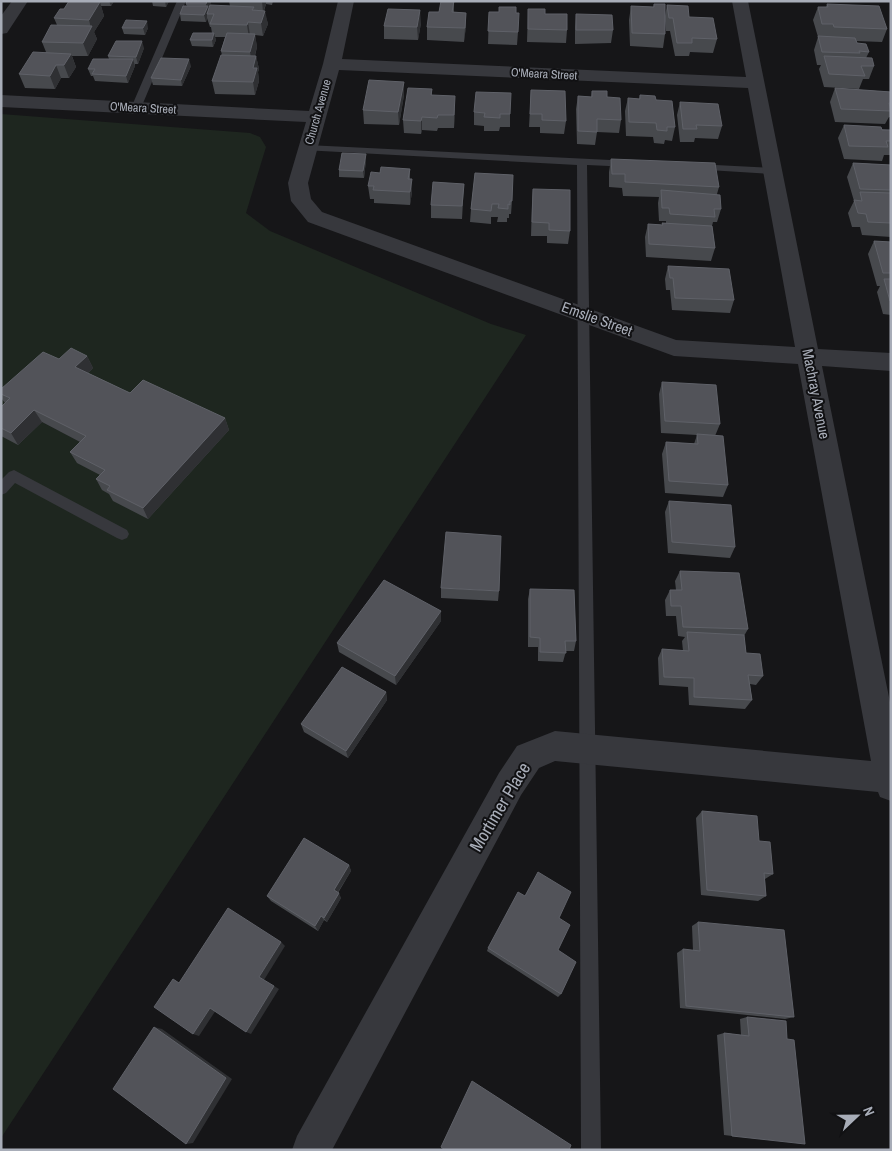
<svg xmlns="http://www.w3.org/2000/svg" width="892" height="1151" viewBox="0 0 892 1151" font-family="'Archivo Narrow',sans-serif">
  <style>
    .green { fill: #1e261f }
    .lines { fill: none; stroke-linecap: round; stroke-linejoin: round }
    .service { fill: #37383d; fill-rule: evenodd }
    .minor { fill: #37383d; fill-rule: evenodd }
    .wall { fill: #47494d }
    .shaded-wall { fill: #2f3033 }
    .building { fill: #525359; stroke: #5f6168 }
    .labels { text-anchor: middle; stroke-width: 4; stroke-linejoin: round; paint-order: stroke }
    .far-street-label { font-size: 12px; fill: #a8adb8; stroke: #111113 }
    .street-label { font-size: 15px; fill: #a8adb8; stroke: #111113 }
    .near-street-label { font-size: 18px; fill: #a8adb8; stroke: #111113 }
  </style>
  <rect width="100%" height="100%" fill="#161618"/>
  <!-- green -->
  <path class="green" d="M1 114 250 133 260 137 266 147 246 213 270 231 491 324 526 335 1 1138V436L18 444 42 422 92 448 149 392 1 426Z"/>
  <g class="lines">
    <!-- service -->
    <path class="service" d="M177 1H186L141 108 140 110H132L131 108Z
      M307 145 631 161 636 164 631 167 587 165 601 1150H581L577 165 303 150 302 148Z
      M696 164 772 168 777 171 772 174 692 169 691 167Z
      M14 470 127 530 129 534 127 538 122 540 117 538 15 483 6 493 1 495V480L9 472Z"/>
    <!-- minor -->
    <path class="minor" d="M12 1H28L7 33 1 34V16Z
      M338 1H354L342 59 746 77 732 1H748L818 349 891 353V371L822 366 891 707V801L880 797 878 792 555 761 539 768 521 795 332 1150H292L297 1136 499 773 517 746 555 731 871 761 798 364 674 356 308 222 291 201 288 183 306 122 1 107V95L309 111 323 64ZM339 70 748 88 795 347 676 340 322 212 311 199 308 183Z"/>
  </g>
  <!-- wall -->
  <path class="wall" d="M69 1H114L111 6H101L104 16 94 32 97 39 88 56H72L76 67 69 78H61L55 89 25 88 19 74 46 52 42 42 57 25 54 18 64 9Z
    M152 1H169L166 7 153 6Z
    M187 1H211L209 9 230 6 229 1H273L272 5 266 4 264 11 268 24 263 36 255 35 257 47 255 56H256L259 69 258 72 259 81 255 95 215 94 212 81 222 55 221 51 225 37H215L216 40 213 47 192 46 190 40 212 33 211 27H210L207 18 206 22 181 21 180 14 187 6 186 4Z
    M454 1V12L466 13V26L464 42 427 40V27L439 12Z
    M654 4 665 16 667 5 689 17 717 39 713 53 690 52 689 56H675L670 31H666L665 21V34L663 48 630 46 629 20 631 6 653 7Z
    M827 4 887 29 882 42 856 41 857 43 869 52 866 58 874 66 869 79H863L859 89 824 87 819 69 821 65H817L814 50 818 37 813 20 818 7H826Z
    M528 9 545 14 567 30 566 43 527 42Z
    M489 12 516 13 518 32 517 45 488 44Z
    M576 14 613 30 611 43 575 44V27Z
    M421 23 418 40 384 39V26Z
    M122 28H148L145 35 124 34Z
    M144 48 138 64H135V66L128 83 95 81 93 76H91L88 69 109 59 108 56Z
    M191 66 182 86 153 85 151 78Z
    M404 82V95L399 125 364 124 363 110Z
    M835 88 891 92V117H889L885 124 835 122 830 102Z
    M432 89V95L455 109 454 128H438L437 131 422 130 421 134 404 133 403 120Z
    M531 90 566 121 564 134 540 133V127H529Z
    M592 91 607 97 621 120 619 133 597 132 595 145 577 144 576 109 578 96 591 97Z
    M640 95 656 100 675 127 672 141 665 140 664 144 654 143 653 137 626 136 625 111 628 98 639 99Z
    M680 102 722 126 718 139 695 138 694 142H680L677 115Z
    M474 112 510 114V127H500L499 131H484V126L474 125Z
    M844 125 891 130 890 155H884L882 161 844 159 838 138Z
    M611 159 719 187 717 194 721 209 717 222H713L712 226 715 248 711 261 646 257 645 237 648 224 662 225V223H666V221H659L658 203 659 197 623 196 622 188 609 187V172Z
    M366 160 364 178 339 177V170Z
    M853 163 891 165V237L862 235 860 227H852L848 213 854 201 847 177Z
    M410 169V179L412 192 410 205 374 203V199H370L368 186 380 173Z
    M475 173 512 201 511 214H509V218H507V222H497L498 217H491V224L470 222 471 209Z
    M464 184 462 219 431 218V205Z
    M533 189 570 231 568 244 547 243V236H531L532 202Z
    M874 241 891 242V315L883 314 877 292 880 286H877L868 254Z
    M668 266 734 300 730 313 672 310 670 290H666L665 279Z
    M87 356 93 368 88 373 130 393 225 418 229 430 148 519 113 501 109 494 102 490 96 479 100 475 77 463 70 452 80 442 42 422 18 445 1 436V407L5 403 1 398V389L59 359Z
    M662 382 720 424 715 436 728 485 723 497 665 493 662 454 666 442 694 444 697 435 661 433 659 394Z
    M669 501 735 547 730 558 668 553 665 512Z
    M680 571 748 629 744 636 746 653 763 676 756 685 750 684 752 700 745 709 689 705 688 687 659 685 658 658 662 649 683 651 682 641 685 637 678 636 676 616H666L665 600 670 590H676L675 581Z
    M441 588 499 591 498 601 441 598Z
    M530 589 576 641 574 651H566L563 662 538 661V647H528V599Z
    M441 621 396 685 339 652 337 643Z
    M386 692 387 700 348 758 304 732 301 724Z
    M702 811 759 841 773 874 765 879 766 896 758 901 701 895 696 818Z
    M349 865 351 871 338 893 341 898 327 922 324 920 318 931 271 901 267 896Z
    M559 918 558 950 561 994 558 997 487 951 488 948Z
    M698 922 794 1017 785 1019 680 1008 677 953 683 949 693 951 692 926Z
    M747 1017 787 1039 732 1136 724 1135 717 1035 724 1033 741 1035 740 1019Z"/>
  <!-- shaded-wall -->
  <path class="shaded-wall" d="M109 1H114L111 6Z
    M165 1H169L166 7Z
    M207 1H211L207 14V18L206 22 204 15 207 8 206 4Z
    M262 1H266V4L263 12Z
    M100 2 104 16 94 32 97 39 88 56 83 43 91 28 89 20Z
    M420 10 421 23 418 40 417 27Z
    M265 11 268 24 263 36 261 23Z
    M466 13V26L464 42 465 28Z
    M147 21 148 28 145 35 143 28Z
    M248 22 250 35 249 38 247 25Z
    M214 33 216 40 213 47 212 40Z
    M255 34 257 47 252 65 250 52Z
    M142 41 144 48 138 64 136 57Z
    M71 54 76 67 69 78 64 65Z
    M256 56 259 69 258 72 259 81 255 95 253 82V68Z
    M133 59 135 66 128 83 126 76Z
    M189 59 191 66 182 86 181 80Z
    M56 65 61 78 55 89 50 76Z
    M404 82V95L399 125 398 112Z
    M455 96V109L454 128V115Z
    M422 117V130L421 134V121Z
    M366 154V160L364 178 363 171Z
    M412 179V192L410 205V192Z
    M87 356 93 368 81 379 75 367Z
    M34 410 42 422 18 445 11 433Z
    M225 418 229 430 148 519 143 508Z
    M441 611V621L396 685 395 676Z
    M386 692 387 700 348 758 346 751Z
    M349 865 351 871 336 895 334 890Z
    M339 893 341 898 327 922 324 918Z
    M321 916 324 920 318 931 315 926Z
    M281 942 285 946 264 980 259 977Z
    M274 986 279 989 251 1034 246 1032Z
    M210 1008 216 1010 199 1036 193 1034Z
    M154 1027 162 1029 232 1079 193 1143 186 1144Z"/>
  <!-- building -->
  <path class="building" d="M69 1H79L100 2 89 20 54 18 60 9H64Z
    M187 1H207L206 4H186Z
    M441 1H454L452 12 466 13 465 28 427 27 429 12H439Z
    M654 4H665V34L632 33 631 6 654 7Z
    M827 4 879 6 887 29 834 27 833 24H822L818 7H828Z
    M210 5 254 7 252 10 265 11 261 23 248 22 247 25 210 24 214 14H207Z
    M667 5 688 6 689 17 713 18 717 39 692 38V43H677L673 18H669Z
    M183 6H208L204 15 180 14Z
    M499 7H516V13H519L518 32 488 31 489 12H499Z
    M388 9 420 10 417 27 384 26Z
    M528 9H545V14H567V30L528 29Z
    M576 14 612 15 613 30H576Z
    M126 20 147 21 143 28H122Z
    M51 25 92 26 83 43 42 42Z
    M193 33H214L212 40H190Z
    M227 33 255 34 250 52 221 51Z
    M818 36 855 38 857 43 866 44 869 52 859 51 860 53 822 52Z
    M116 41H142L136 57 108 56Z
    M33 52 71 54 64 65H56L50 76 19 74Z
    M221 55 256 56 253 68H257L253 82 212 81Z
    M824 56 872 58 874 66H861L865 76 829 74Z
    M161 58 189 59 181 80 151 78Z
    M93 59H133L126 76 92 74 95 69H88Z
    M369 80 404 82 398 112 363 110Z
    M408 88 432 89 431 95 455 96 454 115H438L437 118 422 117 421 121 403 120Z
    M835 88 891 92V103H889L891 111 841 109Z
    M531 90 565 91 566 121 542 120V114H530Z
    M592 91H607V97L620 98 621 120 597 119V132L578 131V96L592 97Z
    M476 92 511 93 510 114H500V118L484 117 485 113 474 112Z
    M640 95 655 96 656 100 672 101 675 127H667V131L657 130 656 123 629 122 628 98 640 99Z
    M680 102 718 104 722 126 696 125 697 129H683Z
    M844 125 881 127 882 130H891V141H886L888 147 849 146Z
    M342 153 366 154 363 171 339 170Z
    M611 159 715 163 719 187 625 182V174H612Z
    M853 163 891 165V190L860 189Z
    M381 167 410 169 408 179H412L410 192 373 190 374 186H368L371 172 380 173Z
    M475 173 513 175 512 201H510V205L508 204V209L498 208 499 204H492L491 211 471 209Z
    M433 182 464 184 462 206 431 205Z
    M533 189 570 190V231L549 230V223L532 222Z
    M661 190 720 195 721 209H714L715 217 670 214 669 208H662Z
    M860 192 891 193V223L868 222 866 214 858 213 854 200 862 201Z
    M662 223 712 226 715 248 649 244 648 224 663 225Z
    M874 241 891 242V273H883Z
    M668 266 729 269 734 300 675 298 673 278H670Z
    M884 279H891V301H890Z
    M71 348 87 356 75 367 130 393 143 380 225 418 143 508 107 490 110 486 96 479 105 470 70 452 86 436 34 410 11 433 1 428V407L10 398 1 394V389L43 352 59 359Z
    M662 382 716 385 720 424 665 421Z
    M697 434 723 436 728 485 669 481 666 442 698 444Z
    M669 501 731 505 735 547 672 542Z
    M446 532 501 536 499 591 441 588Z
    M680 571 739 573 748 629 683 627 681 606H671L670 590H682Z
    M384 580 441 611 395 676 337 643Z
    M530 589 574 590 576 641H565L566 653 540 652V638L530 637Z
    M687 632 744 635 746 653 760 654 763 676 748 675 752 700 694 697V678L664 677 662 649 689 651Z
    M342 667 386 692 346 751 301 724Z
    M702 811 757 816 759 841 770 842 773 874 764 873 766 896 707 890Z
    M304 838 349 865 334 890 339 893 324 918 321 916 315 926 267 896Z
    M538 872 571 892 559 918 570 925 558 950 576 962 561 994 488 948 518 892 525 896Z
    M228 908 281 942 259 977 274 986 246 1032 210 1008 193 1034 154 1007 173 979 179 983Z
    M698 922 784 930 794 1017 686 1006 683 949 700 951Z
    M747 1017 786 1021 787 1039 794 1040 805 1144 732 1136 724 1033 749 1036Z
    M154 1027 226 1078 186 1144 113 1089Z
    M472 1081 571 1145 569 1150H445L441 1147Z"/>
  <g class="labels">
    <!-- far-street labels -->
    <g class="far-street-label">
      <text transform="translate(544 74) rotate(3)" y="4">O'Meara Street</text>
      <text transform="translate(143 108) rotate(3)" y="4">O'Meara Street</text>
      <text transform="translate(318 112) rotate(-74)" y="4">Church Avenue</text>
    </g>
    <!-- street labels -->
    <g class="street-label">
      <text transform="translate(597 319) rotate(20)" y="5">Emslie Street</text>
      <text transform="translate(816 394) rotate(79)" y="5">Machray Avenue</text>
    </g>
    <!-- near-street labels -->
    <g class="near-street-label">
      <text transform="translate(500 807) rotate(-59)" y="6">Mortimer Place</text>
    </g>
  </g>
  <!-- border -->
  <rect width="892" height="1151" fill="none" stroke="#a8adb8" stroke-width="5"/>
  <!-- north arrow -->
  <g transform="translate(857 1116) rotate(68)" stroke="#111113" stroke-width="4" paint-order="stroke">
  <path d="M0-4L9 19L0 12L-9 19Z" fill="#a8adb8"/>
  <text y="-8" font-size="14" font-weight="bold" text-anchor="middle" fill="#a8adb8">N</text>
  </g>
</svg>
